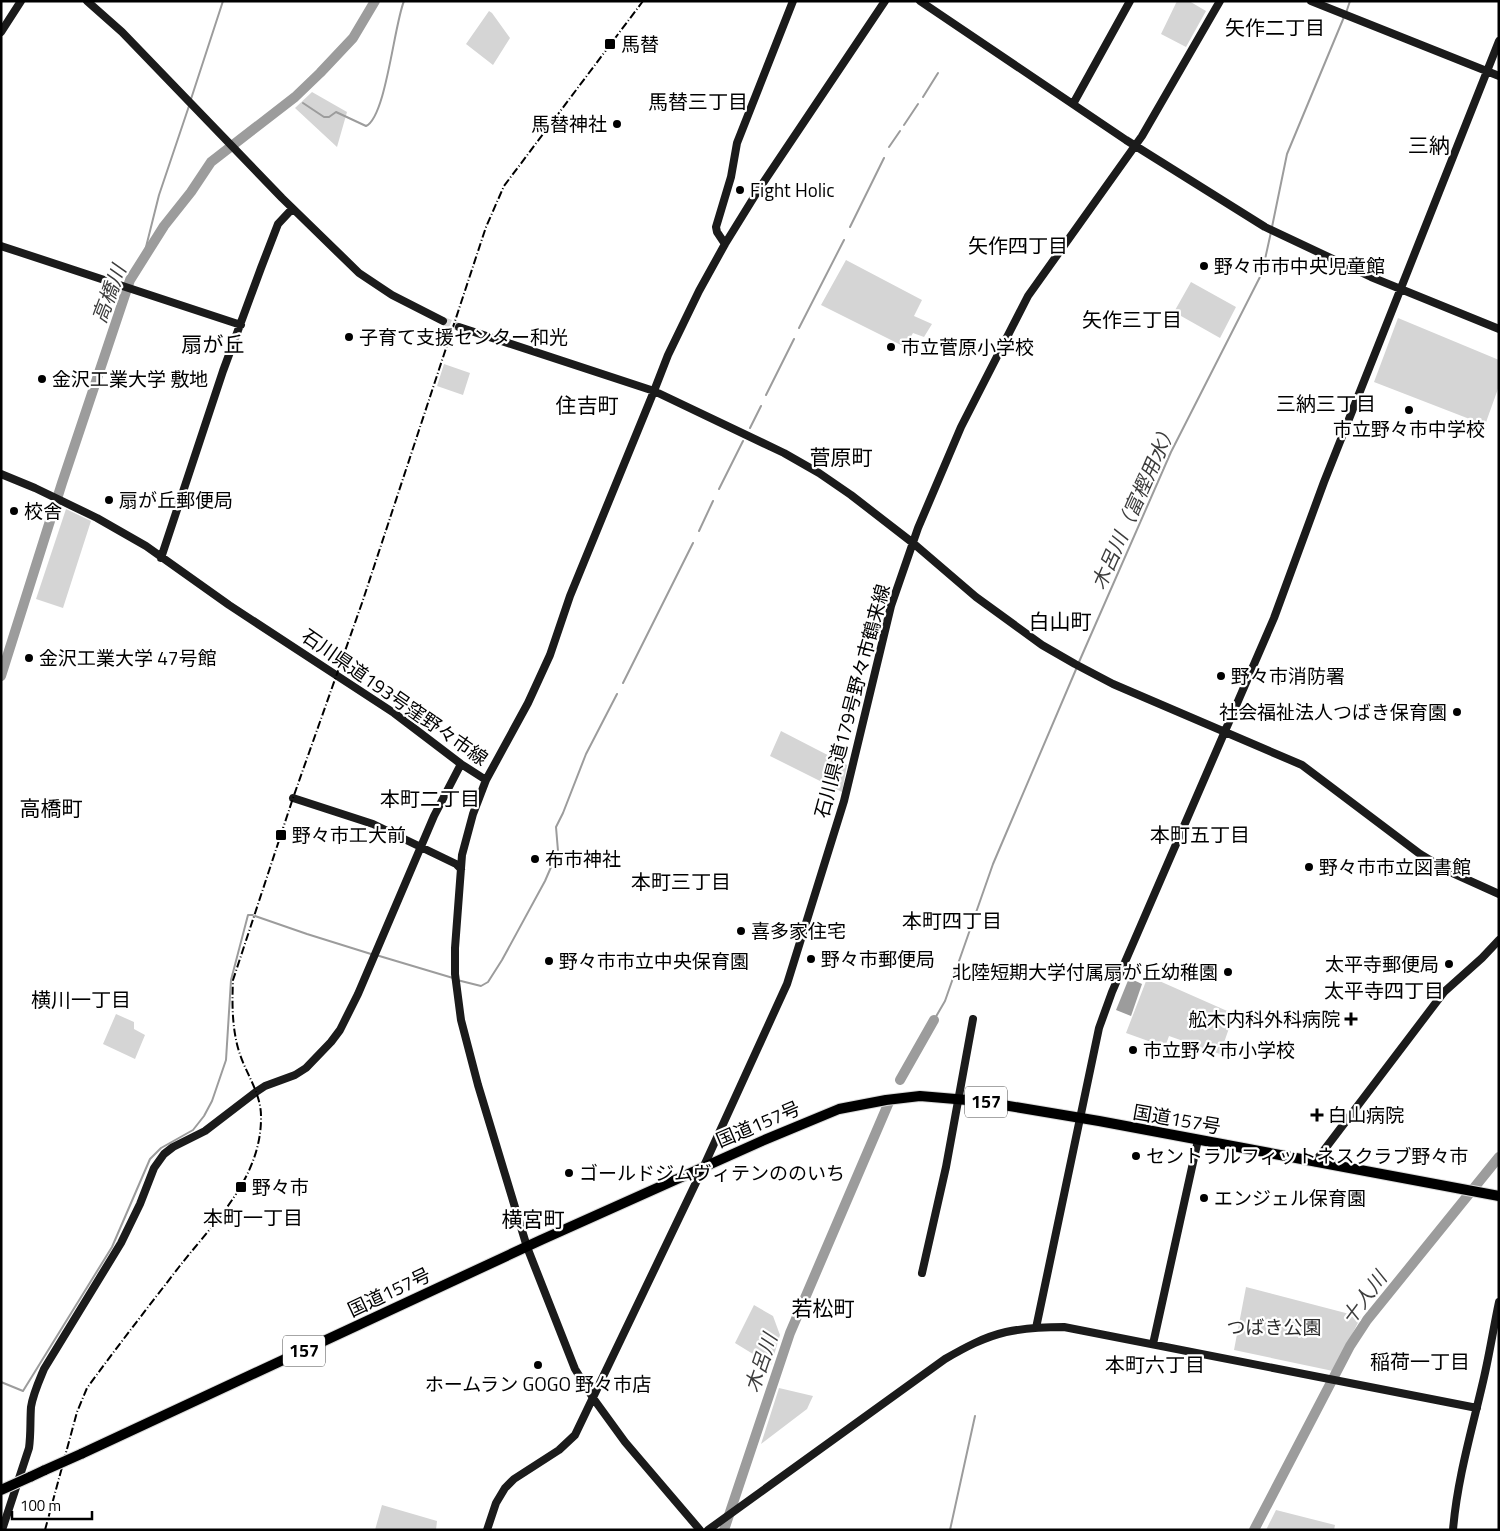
<svg xmlns="http://www.w3.org/2000/svg" width="1500" height="1531" viewBox="0 0 1500 1531" font-family="'Titillium Web','Noto Sans JP',sans-serif">
  <style>
    .green { fill: #d5d5d5 }
    .water { fill: #9c9c9c }
    .lines { fill: none; stroke-linecap: round; stroke-linejoin: round }
    .stream { stroke: #9c9c9c; stroke-width: 2 }
    .river { stroke: #9c9c9c; stroke-width: 10 }
    .secondary-tunnel { stroke: #d9d9d9; stroke-width: 8; stroke-dasharray: 8 4; stroke-linecap: butt }
    .highway-casing { stroke: #dbdbdb; stroke-width: 12 }
    .secondary { stroke: #1b1b1b; stroke-width: 8 }
    .highway { stroke: #000; stroke-width: 10 }
    .rail { stroke: #000; stroke-width: 2; stroke-dasharray: 8 2.5 1 2.5; stroke-linecap: butt }
    .highway-bridge-casing { stroke: #dbdbdb; stroke-width: 12; stroke-linecap: butt }
    .highway-bridge { stroke: #000; stroke-width: 10 }
    .poi-dot { fill: #000; stroke: #fff; stroke-width: 2 }
    .labels { text-anchor: middle; stroke-width: 4.5; stroke-linejoin: round; paint-order: stroke }
    .shield { fill: #fff; stroke: #4c4c4c; stroke-width: 1 }
    .shield-label { font-size: 18px; font-weight: bold; fill: #000 }
    .poi-label { font-size: 19px; fill: #000; stroke: #fff; text-anchor: start }
    .street-label { font-size: 19px; fill: #000; stroke: #fff }
    .park-label { font-size: 19px; fill: #2c2c2c; stroke: #fff }
    .neighbourhood-label { font-size: 20px; fill: #000; stroke: #fff }
    .water-label { font-size: 20px; font-style: italic; fill: #3d3d3d; stroke: #fff }
    .quarter-label { font-size: 21px; fill: #000; stroke: #fff }
  </style>
  <rect width="100%" height="100%" fill="#fff"/>
  <!-- green -->
  <path class="green" d="M1177 1H1189L1206 11 1186 47 1161 34Z
    M489 11 492 13 510 38 493 65 466 44Z
    M312 92 347 112 337 147 295 108Z
    M846 260 922 300 914 316 932 324 924 337 913 333 905 347 821 305Z
    M1191 282 1236 307 1220 338 1174 312Z
    M1398 318 1499 360V386L1485 425 1374 382Z
    M444 364 470 373 463 395 437 386Z
    M66 509 91 521 63 608 36 599Z
    M781 731 847 765 842 792 770 756Z
    M1148 976 1234 1014 1220 1054 1169 1036 1165 1047 1126 1033Z
    M116 1014 134 1022V1029L145 1035 135 1059 103 1044Z
    M1246 1287 1361 1317 1333 1371 1234 1350Z
    M754 1305 773 1316 780 1335 771 1365 735 1343Z
    M779 1388 813 1396 807 1409 761 1444Z
    M382 1505 437 1521 436 1530H375Z
    M1276 1510 1335 1525 1334 1530H1266Z"/>
  <!-- water -->
  <path class="water" d="M1129 978 1142 984 1131 1016 1116 1010Z"/>
  <g class="lines">
    <!-- stream -->
    <path class="stream" d="M1346 13 1350 1
      M923 97 938 73
      M191 99 223 1
      M303 103 324 117H329L336 112 366 126C386 117 394 25 404 1
      M904 125 918 104
      M889 147 900 131
      M850 227 884 158
      M1272 227 1287 154 1344 17
      M143 259 159 195 189 106
      M799 328 844 240
      M766 395 794 339
      M750 428 761 406
      M719 489 743 441
      M699 531 713 501
      M1079 662 1171 452 1262 273 1271 232
      M623 683 693 543
      M255 916 307 934 371 954
      M376 955 453 978
      M457 980 481 986 488 982 502 960 545 881 558 851 556 827 563 813 586 754 617 694
      M934 1020 945 1001 993 864 1077 667
      M1 1382 23 1391 112 1247 150 1159 161 1148 193 1130 204 1116 212 1101 226 1060 231 980 248 915H253
      M950 1530 975 1416"/>
    <!-- river -->
    <path class="river" d="M1 676 62 483 130 280 164 226 191 192 211 162 295 97 320 73 353 38 375 1
      M900 1080 934 1020
      M724 1530 790 1333 889 1102
      M1254 1530 1350 1346 1367 1320 1499 1157"/>
    <!-- secondary-tunnel -->
    <path class="secondary-tunnel" d="M443 321 459 327"/>
    <defs>
      <path id="highway" d="M81 1454 541 1240 762 1141 839 1109 886 1100 920 1096 979 1101 1099 1121 1499 1196
        M30 1477 45 1470"/>
    </defs>
    <!-- highway casing -->
    <use href="#highway" class="highway-casing"/>
    <!-- secondary -->
    <path class="secondary" d="M87 1 122 32 282 198 359 273 392 295 443 321
      M920 1 1126 140 1265 227 1371 277 1499 329
      M1311 1 1499 76
      M1 32 21 1
      M1073 104 1130 1
      M725 244 717 232 716 227 731 177 737 143 793 1
      M1 246 241 325
      M459 327 654 391 784 453 819 473 851 495 913 543 976 597 1042 645 1075 664 1113 684 1302 765 1420 854 1448 871 1499 894
      M1 474 35 488 97 518 146 546 229 605 394 713 461 764 486 780 473 814 462 855 455 948V974L461 1020 478 1085 527 1247 575 1369 593 1398 625 1442 700 1530
      M161 558 223 371 261 268 278 224 292 209
      M486 780 528 703 550 655 570 596 654 391 668 355 699 291 725 244 759 189 885 1
      M293 798 373 824 456 864 461 869
      M1315 1162 1444 992 1482 958 1499 940
      M922 1273 946 1167 973 1019
      M1036 1328 1099 1028 1112 992 1274 618 1324 482 1499 41
      M1153 1344 1198 1140
      M2 1530 29 1448C31 1434 30 1421 31 1407 33 1394 39 1381 44 1369L121 1243 140 1204 154 1168 164 1154 173 1147 205 1131 256 1092 265 1086 295 1075 306 1068 331 1042 340 1030 358 994 434 816 461 764
      M487 1530 496 1503 505 1488 514 1479 559 1450 575 1435 703 1168 787 984 844 801 891 606 918 528 961 427 1028 296 1142 136 1220 1
      M708 1530 945 1359C964 1348 984 1337 1006 1332 1025 1328 1045 1327 1064 1327L1477 1408
      M1453 1530C1457 1481 1471 1433 1482 1386 1489 1358 1493 1330 1499 1302"/>
    <!-- highway -->
    <use href="#highway" class="highway"/>
    <!-- rail -->
    <path class="rail" d="M45 1530 77 1412 87 1388C117 1347 148 1307 179 1267 214 1222 262 1178 261 1116 261 1092 244 1071 238 1048 232 1026 232 1003 233 980L293 798 362 603 486 227 504 186 643 1"/>
    <defs>
      <path id="highway-bridge" d="M45 1470 81 1454
        M1 1490 30 1477"/>
    </defs>
    <!-- highway-bridge casing -->
    <use href="#highway-bridge" class="highway-bridge-casing"/>
    <!-- highway-bridge -->
    <use href="#highway-bridge" class="highway-bridge"/>
  </g>
  <!-- markers -->
  <g class="poi-dot">
    <rect x="604" y="38" width="12" height="12" rx="2.5"/>
    <circle cx="617" cy="124" r="5"/>
    <circle cx="740" cy="190" r="5"/>
    <circle cx="1204" cy="266" r="5"/>
    <circle cx="349" cy="337" r="5"/>
    <circle cx="891" cy="347" r="5"/>
    <circle cx="42" cy="379" r="5"/>
    <circle cx="1409" cy="410" r="5"/>
    <circle cx="109" cy="500" r="5"/>
    <circle cx="14" cy="511" r="5"/>
    <circle cx="29" cy="658" r="5"/>
    <circle cx="1221" cy="676" r="5"/>
    <circle cx="1457" cy="712" r="5"/>
    <rect x="275" y="829" width="12" height="12" rx="2.5"/>
    <circle cx="535" cy="859" r="5"/>
    <circle cx="1309" cy="867" r="5"/>
    <circle cx="741" cy="931" r="5"/>
    <circle cx="811" cy="959" r="5"/>
    <circle cx="549" cy="961" r="5"/>
    <circle cx="1449" cy="964" r="5"/>
    <circle cx="1228" cy="972" r="5"/>
    <path d="M1348.5 1011.5h5v5h5v5h-5v5h-5v-5h-5v-5h5z"/>
    <circle cx="1133" cy="1050" r="5"/>
    <path d="M1314.5 1107.5h5v5h5v5h-5v5h-5v-5h-5v-5h5z"/>
    <circle cx="1136" cy="1156" r="5"/>
    <circle cx="569" cy="1173" r="5"/>
    <rect x="235" y="1181" width="12" height="12" rx="2.5"/>
    <circle cx="1204" cy="1198" r="5"/>
    <circle cx="538" cy="1365" r="5"/>
  </g>
  <g class="labels">
    <!-- shield labels -->
    <g class="shield">
      <rect x="965" y="1086.5" width="42" height="31" rx="4"/>
      <rect x="283" y="1335.5" width="42" height="31" rx="4"/>
    </g>
    <g class="shield-label">
      <text x="986" y="1108">157</text>
      <text x="304" y="1357">157</text>
    </g>
    <!-- poi labels -->
    <g class="poi-label">
      <text x="621" y="51">馬替</text>
      <text x="607" y="131" text-anchor="end">馬替神社</text>
      <text x="750" y="197">Fight Holic</text>
      <text x="1214" y="273">野々市市中央児童館</text>
      <text x="359" y="344">子育て支援センター和光</text>
      <text x="901" y="354">市立菅原小学校</text>
      <text x="52" y="386">金沢工業大学 敷地</text>
      <text x="1409" y="436" text-anchor="middle">市立野々市中学校</text>
      <text x="119" y="507">扇が丘郵便局</text>
      <text x="24" y="518">校舎</text>
      <text x="39" y="665">金沢工業大学 47号館</text>
      <text x="1231" y="683">野々市消防署</text>
      <text x="1447" y="719" text-anchor="end">社会福祉法人つばき保育園</text>
      <text x="292" y="842">野々市工大前</text>
      <text x="545" y="866">布市神社</text>
      <text x="1319" y="874">野々市市立図書館</text>
      <text x="751" y="938">喜多家住宅</text>
      <text x="821" y="966">野々市郵便局</text>
      <text x="559" y="968">野々市市立中央保育園</text>
      <text x="1439" y="971" text-anchor="end">太平寺郵便局</text>
      <text x="1218" y="979" text-anchor="end">北陸短期大学付属扇が丘幼稚園</text>
      <text x="1340" y="1026" text-anchor="end">舩木内科外科病院</text>
      <text x="1143" y="1057">市立野々市小学校</text>
      <text x="1328" y="1122">白山病院</text>
      <text x="1146" y="1163">セントラルフィットネスクラブ野々市</text>
      <text x="579" y="1180">ゴールドジムヴィテンののいち</text>
      <text x="252" y="1194">野々市</text>
      <text x="1214" y="1205">エンジェル保育園</text>
      <text x="538" y="1391" text-anchor="middle">ホームラン GOGO 野々市店</text>
    </g>
    <!-- street labels -->
    <g class="street-label">
      <text transform="translate(395 697) rotate(35)" y="7">石川県道193号窪野々市線</text>
      <text transform="translate(852 701) rotate(-75)" y="7">石川県道179号野々市鶴来線</text>
      <text transform="translate(1177 1119) rotate(10)" y="7">国道157号</text>
      <text transform="translate(758 1124) rotate(-23)" y="7">国道157号</text>
      <text transform="translate(389 1292) rotate(-25)" y="7">国道157号</text>
    </g>
    <!-- park labels -->
    <g class="park-label">
      <text x="1274" y="1334">つばき公園</text>
    </g>
    <!-- neighbourhood labels -->
    <g class="neighbourhood-label">
      <text x="1275" y="35">矢作二丁目</text>
      <text x="698" y="109">馬替三丁目</text>
      <text x="1018" y="253">矢作四丁目</text>
      <text x="1132" y="327">矢作三丁目</text>
      <text x="1326" y="411">三納三丁目</text>
      <text x="430" y="806">本町二丁目</text>
      <text x="1200" y="842">本町五丁目</text>
      <text x="681" y="889">本町三丁目</text>
      <text x="952" y="928">本町四丁目</text>
      <text x="1384" y="998">太平寺四丁目</text>
      <text x="81" y="1007">横川一丁目</text>
      <text x="253" y="1225">本町一丁目</text>
      <text x="1420" y="1369">稲荷一丁目</text>
      <text x="1155" y="1372">本町六丁目</text>
    </g>
    <!-- water labels -->
    <g class="water-label">
      <text transform="translate(109 294) rotate(-69)" y="7">高橋川</text>
      <text transform="translate(1134 506) rotate(-66)" y="7">木呂川（富樫用水）</text>
      <text transform="translate(1364 1298) rotate(-53)" y="7">十人川</text>
      <text transform="translate(761 1363) rotate(-71)" y="7">木呂川</text>
    </g>
    <!-- quarter labels -->
    <g class="quarter-label">
      <text x="1429" y="153">三納</text>
      <text x="213" y="352">扇が丘</text>
      <text x="587" y="413">住吉町</text>
      <text x="841" y="465">菅原町</text>
      <text x="1060" y="629">白山町</text>
      <text x="51" y="816">高橋町</text>
      <text x="533" y="1227">横宮町</text>
      <text x="823" y="1316">若松町</text>
    </g>
  </g>
  <!-- border -->
  <rect width="1500" height="1531" fill="none" stroke="#000000" stroke-width="5"/>
  <!-- scale -->
  <path d="M12 1511v8h80v-8" fill="none" stroke="#000000" stroke-width="2.5"/>
  <text x="20" y="1511" font-size="15" fill="#000000" stroke="#ffffff" stroke-width="4" paint-order="stroke">100 m</text>
</svg>
